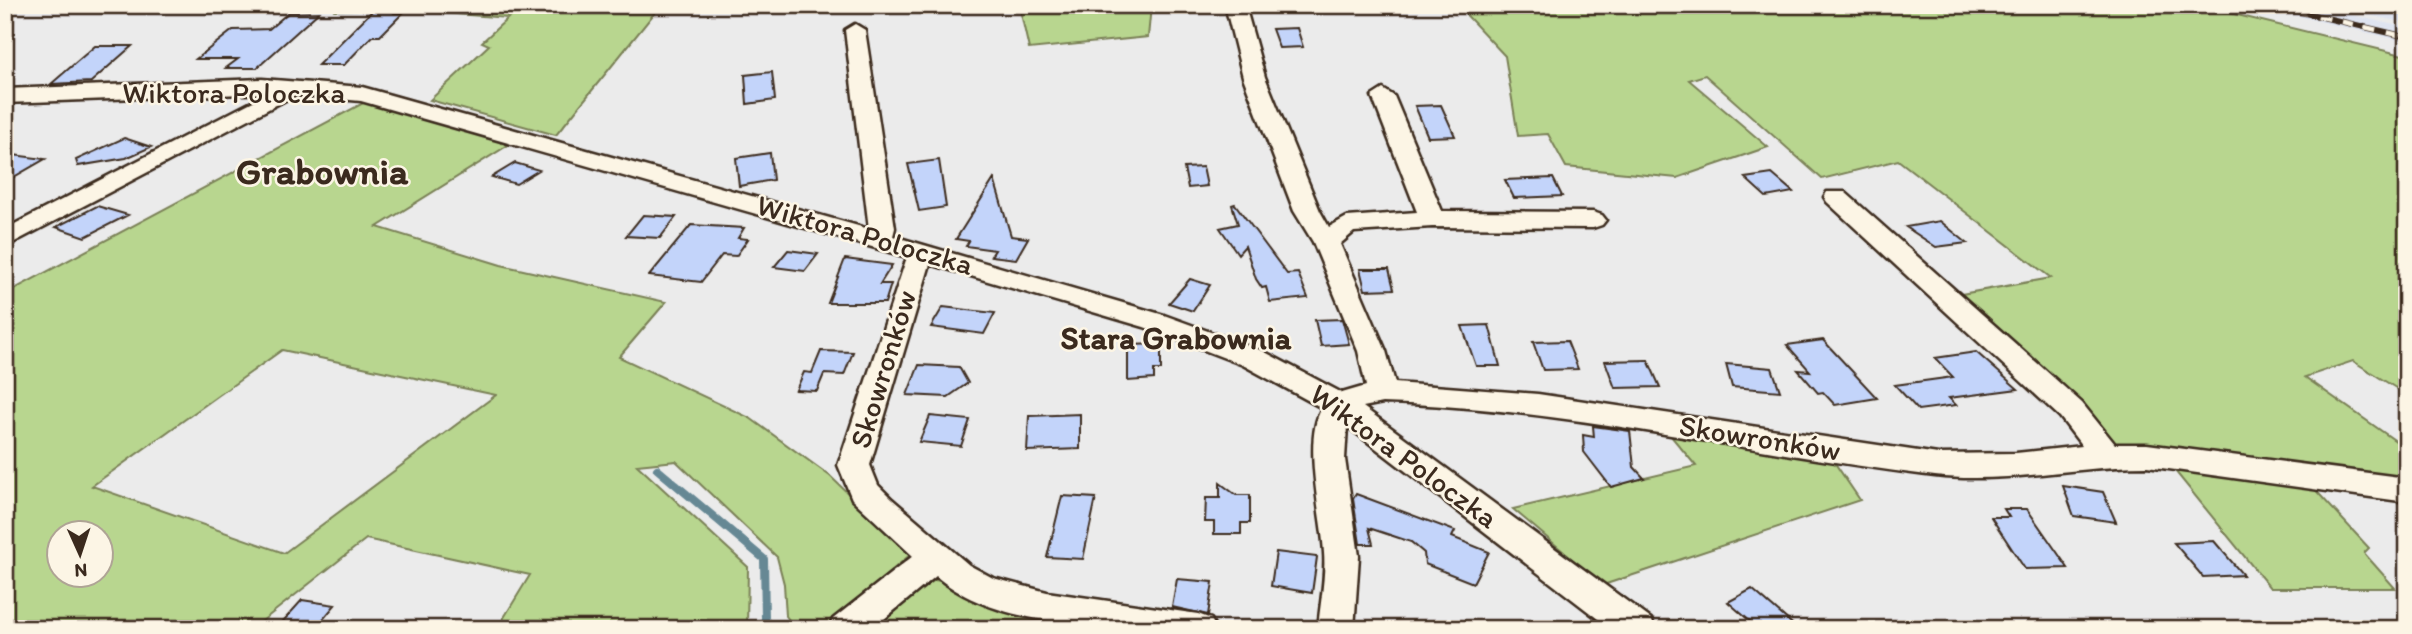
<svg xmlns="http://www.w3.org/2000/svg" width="2412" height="634" viewBox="0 0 2412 634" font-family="Itim,sans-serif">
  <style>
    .built { fill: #dfe4f0 }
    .green { fill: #b8d68f; stroke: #7a8056; stroke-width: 2; fill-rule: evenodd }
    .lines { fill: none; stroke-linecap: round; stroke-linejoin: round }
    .stream { stroke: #668894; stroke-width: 8 }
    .building { fill: #c3d4fa; stroke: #3b2a1e; stroke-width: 2 }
    .minor-casing { stroke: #3b2a1e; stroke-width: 5 }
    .minor { fill: #fcf5e5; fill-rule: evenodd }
    .rail-casing { stroke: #3b2a1e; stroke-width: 6 }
    .rail { stroke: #fcf5e5; stroke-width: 4.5; stroke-dasharray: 12; stroke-linecap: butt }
    .labels { text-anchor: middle; stroke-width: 5; stroke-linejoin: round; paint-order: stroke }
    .street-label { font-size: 30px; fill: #3b2a1e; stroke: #fcf5e5 }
    .neighbourhood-label { font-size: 32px; font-weight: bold; fill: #3b2a1e; stroke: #fcf5e5 }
    .district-label { font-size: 37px; font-weight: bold; fill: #3b2a1e; stroke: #fcf5e5 }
  </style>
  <rect width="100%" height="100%" fill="#ebebeb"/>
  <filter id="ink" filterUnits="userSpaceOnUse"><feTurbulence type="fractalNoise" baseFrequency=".0143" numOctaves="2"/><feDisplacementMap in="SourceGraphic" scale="14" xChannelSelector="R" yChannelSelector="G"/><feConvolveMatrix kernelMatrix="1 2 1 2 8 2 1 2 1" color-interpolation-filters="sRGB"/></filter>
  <g filter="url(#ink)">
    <!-- built -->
    <path class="built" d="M2251 5H2309L2373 20 2407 28V42Z
      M2334 5H2407V23L2363 14Z"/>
    <!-- green -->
    <path class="green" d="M340 5H661L556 135 430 100 489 45 482 42 508 18 442 13 449 6 335 10Z
      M1019 5H1168L1151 6 1148 37 1029 49Z
      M1457 5H2196L2407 56V395L2353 361 2305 377 2407 449V482L2118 446 2108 441 1956 295 2051 278 1898 160 1822 179 1705 75 1689 80 1768 147 1677 178 1566 167 1548 134 1518 136 1505 56Z
      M365 102 513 142 377 227 501 265 666 302 619 357 750 418 830 476 911 554 823 629H796L786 616 784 584 777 557 676 461 637 465 748 567 747 629H497L530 575 366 539 252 629H5V294ZM282 350 496 395 284 553 92 486ZM60 532H102V574H60Z
      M1665 429 1830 456 1860 500 1603 585 1513 509 1696 466Z
      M2171 466 2309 483 2369 548 2364 553 2395 588H2270Z
      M935 580 951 583 1017 608 1143 629H862Z"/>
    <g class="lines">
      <!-- stream -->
      <path class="stream" d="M657 469 764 559 765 619 771 629"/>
    </g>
    <!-- building -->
    <path class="building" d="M378 5H387L394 13H403L380 36H372L344 65H318Z
      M319 12 257 68H226L238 59H196L233 30 269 29 288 13Z
      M1297 28 1303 47 1279 48 1272 29Z
      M95 46H132L91 82 51 84Z
      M772 72 775 100 747 104 745 75Z
      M1441 105 1455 136 1428 137 1415 106Z
      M124 138 151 147 126 158 78 166 76 160Z
      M770 153 773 180 739 186 736 158Z
      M5 154 45 159 5 182Z
      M939 160 946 207 919 211 908 164Z
      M515 163 539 170 516 184 492 177Z
      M1203 167 1207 186 1188 188 1184 168Z
      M1772 174 1793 192 1766 197 1745 178Z
      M1553 178 1562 196 1514 198 1505 180Z
      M994 179 1011 236 1028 238 1016 259 991 256 995 250 966 246 969 241 956 239Z
      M1235 204 1287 274 1298 273 1308 298 1270 302 1266 287 1262 288 1256 279 1245 246 1238 254 1220 228 1238 224 1232 205Z
      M97 206 128 215 85 237 56 227Z
      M643 215 676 217 660 238 626 236Z
      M1940 221 1967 243 1936 247 1906 227Z
      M691 225 744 228 738 238 748 239 736 256 722 255 701 282 649 276Z
      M788 250 818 254 805 271 774 267Z
      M845 259 892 265 880 284H891L885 303H828Z
      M1360 269H1389L1394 289 1365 290Z
      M1190 279 1210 285 1193 311 1169 303Z
      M943 307 976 311 995 313 984 334 931 327Z
      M1342 319 1349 344 1321 346 1315 320Z
      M1489 325 1500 366H1476L1462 326Z
      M1823 340 1877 398 1835 405 1823 392 1818 393 1798 370 1810 371 1787 345Z
      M1567 341 1578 369 1543 370 1533 342Z
      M1161 344V370H1154V379L1128 381V345Z
      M821 351 853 352 844 375 824 374 817 391 796 390 804 372 812 373Z
      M1976 352 2018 389 1949 398 1956 405 1918 410 1895 385 1953 377 1935 358Z
      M1648 360 1660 387 1615 388 1605 361Z
      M1726 364 1772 368 1780 391 1732 387Z
      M919 365 959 367 968 383 948 397 907 395Z
      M1080 414V449L1027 451 1029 416Z
      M930 416 970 420 961 446 919 442Z
      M1593 426 1630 431 1634 467 1644 478 1611 487 1584 452 1583 435 1594 437Z
      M1220 483 1236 495H1250V523H1241V534H1214V522H1205L1206 498H1220Z
      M2063 486 2103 492 2116 522 2074 516Z
      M1356 494 1455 531 1452 537 1489 552 1473 583 1425 564 1424 553 1411 542 1369 528 1373 544H1360L1353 499Z
      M1062 496 1096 498 1083 559 1047 557Z
      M2004 509H2027L2068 568 2025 569 1991 517H2009Z
      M2214 541 2243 575 2203 577 2174 543Z
      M1276 552 1317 557 1312 593 1271 586Z
      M1177 579 1213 582 1208 615 1172 607Z
      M1752 589 1798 629H1759L1728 602Z
      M302 600 335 605 315 629H276Z"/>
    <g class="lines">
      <defs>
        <path id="minor" d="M1229 5H1243L1246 9 1265 77 1320 211 1329 227 1347 217 1417 212 1372 96 1383 89 1394 96 1442 211 1593 212 1602 215 1606 220 1602 225 1593 228 1432 227 1354 232 1340 244 1386 351 1395 383 1538 394 1938 454 2016 453 2082 446 2060 417 1827 202 1824 197 1827 192H1845L2082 403 2115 444H2147L2407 478V502L2147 466C2077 466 2005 484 1935 476 1751 454 1569 408 1383 403L1363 407 1651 619 1656 629H1611L1347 426 1345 459 1359 556 1354 629H1318C1320 604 1326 577 1324 553 1322 516 1302 440 1322 408L1243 365 1144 327 930 264 870 465 878 485 892 499 969 565 993 578 1047 592 1198 614 1211 619 1216 629C1135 629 1001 633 936 576L872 629H828L833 619 913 556 852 499 838 465 907 257 361 101 295 95 5 247V229L269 93 5 103V89L262 79 362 87 869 229 845 30 855 24 865 30 895 228 893 236 1164 315 1263 351 1342 393 1366 386 1358 351 1313 242 1294 211 1243 77 1226 9Z"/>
      </defs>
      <!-- minor casing -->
      <use href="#minor" class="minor-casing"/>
      <!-- minor -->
      <use href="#minor" class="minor"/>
      <defs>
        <path id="rail" d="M2271 5 2407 37"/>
      </defs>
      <!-- rail casing -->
      <use href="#rail" class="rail-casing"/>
      <!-- rail -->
      <use href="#rail" class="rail"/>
    </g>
  </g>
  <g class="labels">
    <!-- street labels -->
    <g class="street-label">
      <text x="234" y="103">Wiktora Poloczka</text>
      <text transform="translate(865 235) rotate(16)" y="10">Wiktora Poloczka</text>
      <text transform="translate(883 369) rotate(-73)" y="10">Skowronków</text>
      <text transform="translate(1760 438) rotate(9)" y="10">Skowronków</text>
      <text transform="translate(1404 456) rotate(36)" y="10">Wiktora Poloczka</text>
    </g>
    <!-- neighbourhood labels -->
    <g class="neighbourhood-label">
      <text x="1176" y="349">Stara Grabownia</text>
    </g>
    <!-- district labels -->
    <g class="district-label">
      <text x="322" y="184">Grabownia</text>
    </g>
  </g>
  <!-- margin -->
  <rect width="2412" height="634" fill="none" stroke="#fcf5e5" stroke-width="28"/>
  <rect x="14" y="14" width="2384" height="606" fill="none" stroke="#3b2a1e" stroke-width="2.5" filter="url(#ink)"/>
  <!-- north arrow -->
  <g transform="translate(80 554) rotate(177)"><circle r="33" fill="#fcf5e5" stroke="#afa495" stroke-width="2"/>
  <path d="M0-5L12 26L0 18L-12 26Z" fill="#3b2a1e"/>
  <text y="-10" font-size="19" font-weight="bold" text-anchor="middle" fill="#3b2a1e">N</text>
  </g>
</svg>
